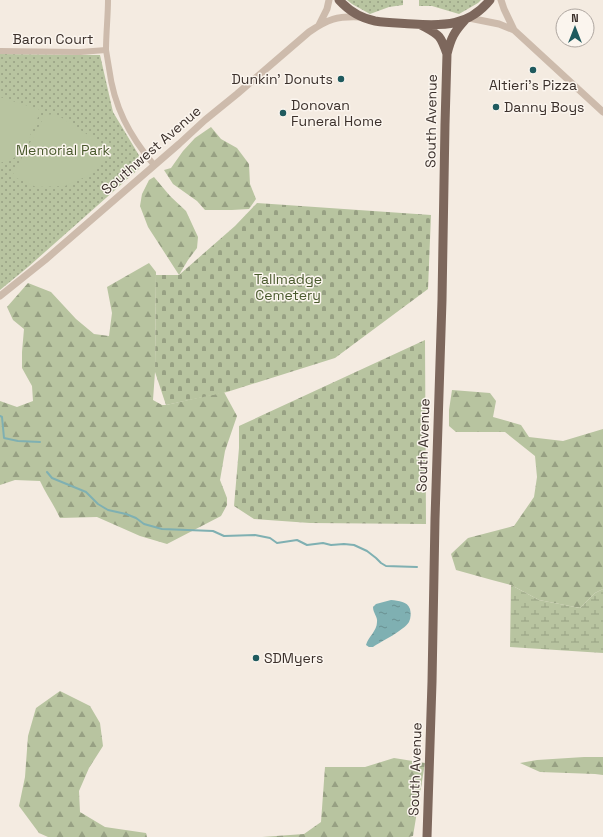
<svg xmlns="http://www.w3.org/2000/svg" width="603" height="837" viewBox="0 0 603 837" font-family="'Space Grotesk',sans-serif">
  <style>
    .forest { fill: url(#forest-firs) }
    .wetland { fill: url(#wetland-marsh) }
    .cemetery { fill: url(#cemetery-stones) }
    .park { fill: url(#park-dots) }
    .pitch { fill: #b8c4a0 }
    .water { fill: url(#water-ripples) }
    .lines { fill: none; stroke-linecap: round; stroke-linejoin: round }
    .stream { stroke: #7fb0b2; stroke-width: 2 }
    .minor { stroke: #cdbbac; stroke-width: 6 }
    .tertiary { stroke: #cdbbac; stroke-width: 7 }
    .primary { stroke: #7d675c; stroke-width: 9 }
    .poi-dot { fill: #1f5a5e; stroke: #fbf5ee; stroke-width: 1.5 }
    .labels { text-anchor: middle; stroke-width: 3; stroke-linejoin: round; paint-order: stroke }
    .street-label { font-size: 14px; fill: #3b302b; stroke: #fbf5ee }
    .poi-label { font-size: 14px; fill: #3b302b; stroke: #fbf5ee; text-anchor: start }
    .park-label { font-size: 14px; fill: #4a5a2e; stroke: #fbf5ee }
  </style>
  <defs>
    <pattern id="forest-firs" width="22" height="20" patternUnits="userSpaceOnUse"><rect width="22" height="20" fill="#b8c4a0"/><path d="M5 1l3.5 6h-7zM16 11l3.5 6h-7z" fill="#97a083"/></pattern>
    <pattern id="wetland-marsh" width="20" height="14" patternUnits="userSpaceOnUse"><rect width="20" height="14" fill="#b8c4a0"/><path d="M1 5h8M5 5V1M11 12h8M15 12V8" fill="none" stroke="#97a083"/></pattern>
    <pattern id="cemetery-stones" width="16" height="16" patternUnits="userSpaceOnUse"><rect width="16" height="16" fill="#b8c4a0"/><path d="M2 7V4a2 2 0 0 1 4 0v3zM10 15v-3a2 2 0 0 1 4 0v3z" fill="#97a083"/></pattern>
    <pattern id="park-dots" width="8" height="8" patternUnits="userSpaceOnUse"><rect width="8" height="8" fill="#b8c4a0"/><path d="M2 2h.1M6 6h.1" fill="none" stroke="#97a083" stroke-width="1.8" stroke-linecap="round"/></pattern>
    <pattern id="water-ripples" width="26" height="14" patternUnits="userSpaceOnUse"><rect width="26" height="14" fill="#7fb0b2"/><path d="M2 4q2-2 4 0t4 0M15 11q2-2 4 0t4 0" fill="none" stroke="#699091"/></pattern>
  </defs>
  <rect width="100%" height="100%" fill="#f4ebe1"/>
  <!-- forest -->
  <path class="forest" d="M211 127 221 139 237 148 249 164 250 184 256 199 249 209 232 210H205L197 201 173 184 164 170 171 168 183 151 195 138Z
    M154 177 170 196 186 211 198 237 197 248 188 260 179 275 148 227 140 206 142 194 149 180Z
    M149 263 156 272 155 372 153 400 162 405H166L224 392 237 416 225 451 220 480 227 498V505L221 516 167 544 140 536 97 517 60 518C54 505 46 494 40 481L15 480 0 485V401L17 407 33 401 32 386 22 368V352L24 329 13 320 7 307 28 283 51 292 76 319 94 334 109 336 112 313 107 287Z
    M452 390 490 393 496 401 493 417 521 425 529 437 563 441 603 429V589L595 593 580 608 539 600 511 585 492 580 456 570 451 554 468 538 514 526 534 497 537 477 535 456 505 432H456L449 426V410Z
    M60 691 90 706 100 723 103 746 89 768 79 791 80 812 105 827 146 833 147 837H48L39 833 19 806 25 777 28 736 36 708Z
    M584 757H603V775L595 774 540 772 520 763 537 760Z
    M394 758 425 763 413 836 409 837H262L304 834 321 822 325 767H365Z"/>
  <!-- wetland -->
  <path class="wetland" d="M511 585 539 600 580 608 595 593 603 589V653L510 647Z"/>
  <!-- cemetery -->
  <path class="cemetery" d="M257 203 431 215 428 289 335 358 227 392 166 405 155 372 156 275H179L235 226Z
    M425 340 426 524 310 523 254 519 234 506 239 448V426Z"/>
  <!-- park -->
  <path class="park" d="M347 0H403V5L389 7 370 14 352 4Z
    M419 0H481L478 3 459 14 432 6H419Z
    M0 54 100 55 113 112 140 157 141 167 28 267 0 290Z"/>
  <!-- pitch -->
  <path class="pitch" d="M0 97 41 110 27 143 14 158 0 163Z
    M56 114 111 150 108 157 92 174 65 186 36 187 12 176 45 115Z"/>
  <!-- water -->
  <path class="water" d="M391 600C399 601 407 601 410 609 411 613 411 618 409 622 403 631 382 641 373 647H369L366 645C368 637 377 631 377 622 378 617 373 613 373 607L376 604Z"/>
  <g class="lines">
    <!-- stream -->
    <path class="stream" d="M0 416 2 417 4 438 18 441 40 442
      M47 472 52 478 86 492 98 504 108 510 126 514 136 518 144 524 162 529 213 531 224 536 255 535 270 538 277 543 297 540 307 545 323 543 331 545 344 544 354 545 367 551 376 558 381 563 386 566 417 567"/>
    <!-- minor -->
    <path class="minor" d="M108 0C108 16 106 33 106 50 107 56 108 62 109 68 114 107 129 135 154 165
      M0 51 80 52 106 50"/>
    <!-- tertiary -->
    <path class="tertiary" d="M501 0 504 9 514 30
      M469 18 499 24 514 30 603 112
      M319 25 327 9 329 0
      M0 296 45 260 179 144 205 120 237 94 309 32C328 19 337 16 360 17"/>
    <!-- primary -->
    <path class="primary" d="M339 0C349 11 360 18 375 21 388 23 400 23 413 24 444 26 469 26 490 0
      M421 25C439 35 440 34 447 54
      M427 837 432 682 435 519 442 300 445 124 447 54C451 38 454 32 465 20"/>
  </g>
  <!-- markers -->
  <g class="poi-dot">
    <circle cx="533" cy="70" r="4"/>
    <circle cx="341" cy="79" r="4"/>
    <circle cx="496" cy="107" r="4"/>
    <circle cx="283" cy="113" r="4"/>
    <circle cx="256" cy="658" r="4"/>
  </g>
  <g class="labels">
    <!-- street labels -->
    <g class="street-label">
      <text x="53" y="44">Baron Court</text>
      <text transform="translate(431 121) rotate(-89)" y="5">South Avenue</text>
      <text transform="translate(151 150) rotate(-41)" y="5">Southwest Avenue</text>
      <text transform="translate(423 445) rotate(-88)" y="5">South Avenue</text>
      <text transform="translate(415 769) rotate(-88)" y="5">South Avenue</text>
    </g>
    <!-- poi labels -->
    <g class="poi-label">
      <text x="333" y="84" text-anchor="end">Dunkin' Donuts</text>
      <text x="533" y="90" text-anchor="middle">Altieri's Pizza</text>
      <text x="291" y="110">Donovan<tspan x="291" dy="16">Funeral Home</tspan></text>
      <text x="504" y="112">Danny Boys</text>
      <text x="264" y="663">SDMyers</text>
    </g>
    <!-- park labels -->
    <g class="park-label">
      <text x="63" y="155">Memorial Park</text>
      <text x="288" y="284">Tallmadge<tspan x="288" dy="16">Cemetery</tspan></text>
    </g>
  </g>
  <!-- north arrow -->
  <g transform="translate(575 28)"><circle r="19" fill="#fbf5ee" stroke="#aea6a0"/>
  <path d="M0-3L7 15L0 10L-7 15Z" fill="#1f5a5e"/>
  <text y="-6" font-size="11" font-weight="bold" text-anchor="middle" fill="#3b302b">N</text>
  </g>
</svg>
